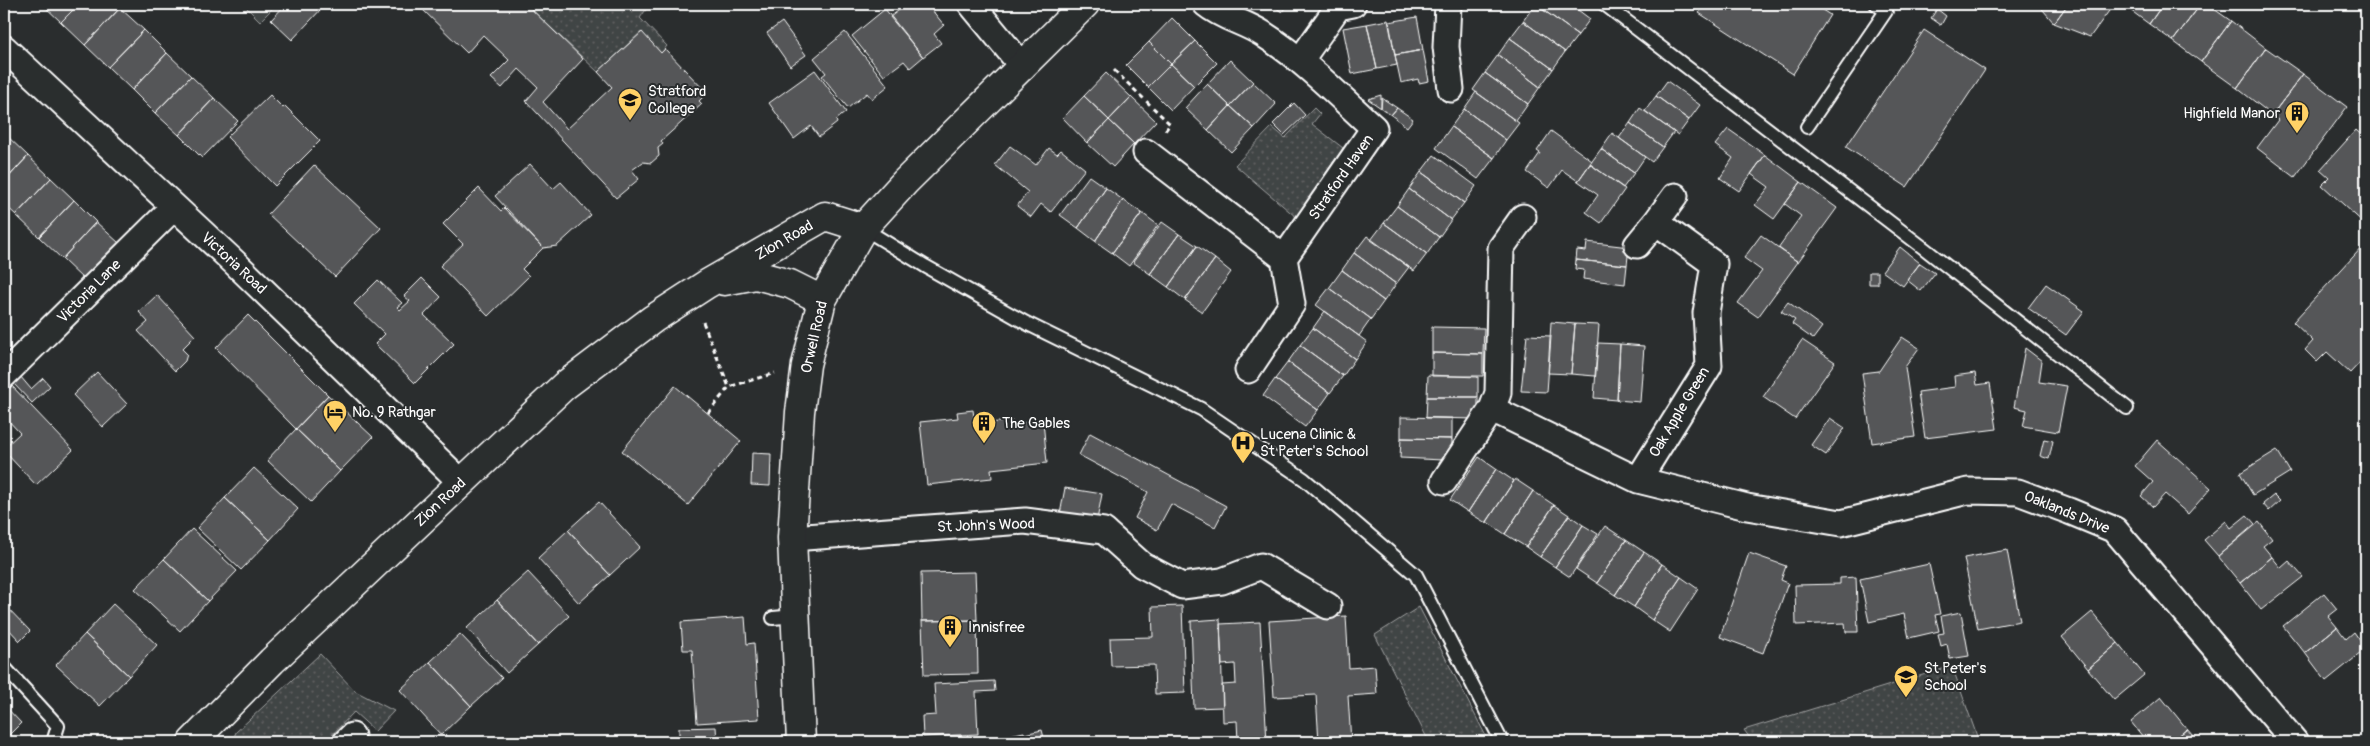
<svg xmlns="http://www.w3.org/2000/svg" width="2370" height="746" viewBox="0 0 2370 746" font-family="Pangolin,sans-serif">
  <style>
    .grass { fill: url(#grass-dots); stroke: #a0a2a2 }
    .pitch { fill: #414445; stroke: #a0a2a2 }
    .building { fill: #555758; stroke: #fff }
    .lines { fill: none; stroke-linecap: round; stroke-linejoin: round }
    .lane-casing { stroke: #fff; stroke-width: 16 }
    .street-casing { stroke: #fff; stroke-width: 29 }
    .secondary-casing { stroke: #fff; stroke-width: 31 }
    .path { stroke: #fff; stroke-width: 3; stroke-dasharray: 5 4; stroke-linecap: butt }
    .lane { stroke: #2a2d2e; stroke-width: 12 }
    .street { stroke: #2a2d2e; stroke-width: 25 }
    .secondary { stroke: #2a2d2e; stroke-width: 28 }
    .labels { text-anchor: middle; stroke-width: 4; stroke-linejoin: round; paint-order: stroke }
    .poi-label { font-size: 15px; fill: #fff; stroke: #2a2d2e; text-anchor: start }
    .street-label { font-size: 15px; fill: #fff; stroke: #2a2d2e }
  </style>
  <defs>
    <pattern id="grass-dots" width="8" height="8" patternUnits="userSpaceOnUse" patternTransform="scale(1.25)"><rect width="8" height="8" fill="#414445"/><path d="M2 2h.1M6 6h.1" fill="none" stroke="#5e6061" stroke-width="1.8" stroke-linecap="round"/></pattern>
  </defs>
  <rect width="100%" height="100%" fill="#2a2d2e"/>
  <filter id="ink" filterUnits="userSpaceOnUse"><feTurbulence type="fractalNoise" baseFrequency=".02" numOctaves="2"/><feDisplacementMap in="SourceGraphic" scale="10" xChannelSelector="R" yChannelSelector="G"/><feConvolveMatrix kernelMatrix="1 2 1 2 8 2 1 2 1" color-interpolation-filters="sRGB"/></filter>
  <g filter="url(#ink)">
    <!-- grass -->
    <path class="grass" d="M526 4H650L640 18 667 46 661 53 641 32 598 72Z
      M1314 108 1320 114 1312 124 1343 148 1296 217 1235 165 1272 127 1285 138Z
      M1419 607 1489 742H1429L1375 635Z
      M320 654 355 691 394 711 375 731 354 712 325 742H232L236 732Z
      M1952 666 1979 742H1753L1744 730Z"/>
    <!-- pitch -->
    <path class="pitch" d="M243 4H277L260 21Z"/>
    <!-- building -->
    <path class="building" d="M42 4H79L61 22Z
      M79 4H116L120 8 85 45 61 22Z
      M286 4H326L292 40 271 20Z
      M417 4H526L583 59 543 102 567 129 612 87 598 72 642 32 661 53 665 49 707 93 699 101 702 104 661 141 663 144 658 148 659 156 651 163 643 162 632 170 639 179 616 198 526 101 538 87 519 69 502 88 491 78 509 60 483 35 467 53Z
      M907 4H927L944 25 934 34 941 43 923 57 890 17Z
      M1270 4H1288L1282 12Z
      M1535 4H1570L1590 19 1578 35Z
      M1535 4 1578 35 1565 52 1523 21Z
      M1705 4H1813L1830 15 1793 74 1699 13Z
      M2038 4H2068L2054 23Z
      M2068 4H2114L2090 37 2054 23Z
      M2122 4H2163L2149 24Z
      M2163 4H2201L2173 41 2149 24Z
      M2201 4H2207L2231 21 2201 62 2173 41Z
      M120 8 144 30 108 67 85 45Z
      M885 9 923 57 910 68 904 61 884 76 852 36Z
      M1937 9 1946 16 1941 25 1931 18Z
      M1417 17 1423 50 1395 55 1389 22Z
      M1172 18 1195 41 1171 64 1149 42Z
      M1388 20 1397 65 1377 69 1367 24Z
      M1523 21 1565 52 1553 69 1510 38Z
      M2231 21 2266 48 2237 88 2201 62Z
      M782 22 806 55 790 66 767 33Z
      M1367 24 1377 69 1352 74 1343 28Z
      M144 30 167 53 132 90 108 67Z
      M1924 30 1985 70 1907 187 1846 147Z
      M845 32 888 86 872 99 867 93 848 108 822 76 826 73 814 58Z
      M1510 38 1553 69 1540 87 1498 55Z
      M1195 41 1217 63 1194 86 1171 64Z
      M1149 42 1171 64 1148 87 1126 65Z
      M2266 48 2303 74 2272 115 2237 88Z
      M1423 50 1429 81 1419 83 1418 79 1401 83 1395 55Z
      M167 53 191 76 155 113 132 90Z
      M1498 55 1540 87 1528 104 1485 73Z
      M1230 60 1253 82 1230 106 1207 84Z
      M1171 64 1194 86 1171 110 1148 87Z
      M815 70 846 112 836 120 837 123 819 137 811 126 794 139 769 103Z
      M1106 73 1131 97 1109 120 1084 96Z
      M1485 73 1528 104 1516 121 1473 90Z
      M2303 74 2347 107 2295 177 2257 148 2278 120 2272 115Z
      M191 76 214 98 179 135 155 113Z
      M1667 81 1700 105 1689 120 1656 96Z
      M1253 82 1276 104 1254 128 1230 106Z
      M1207 84 1230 106 1208 130 1185 108Z
      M1476 92 1519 123 1506 140 1464 109Z
      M270 95 283 108 285 106 320 141 275 186 227 137Z
      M1381 95V108L1368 99Z
      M1084 96 1109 120 1087 143 1063 118Z
      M1656 96 1689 120 1678 135 1645 111Z
      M1131 97 1156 121 1134 144 1109 120Z
      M214 98 238 121 202 158 179 135Z
      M1382 98 1397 108 1391 115 1381 108Z
      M1294 103 1305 115 1284 135 1273 124Z
      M1230 106 1254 128 1231 152 1208 130Z
      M1397 108 1413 119 1407 127 1391 115Z
      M1640 108 1674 132 1663 147 1630 123Z
      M1464 109 1506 140 1494 158 1451 127Z
      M1109 120 1134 144 1113 167 1087 143Z
      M1630 123 1663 147 1652 162 1619 138Z
      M1451 127 1494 158 1478 179 1436 148Z
      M1728 129 1765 155 1739 191 1720 178 1733 158 1715 145Z
      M2356 130 2366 139V225L2322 185 2329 178 2320 170Z
      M1551 131 1592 161 1578 181 1562 170 1549 188 1527 172 1540 153 1537 151Z
      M1612 133 1645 157 1634 173 1601 149Z
      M5 134 28 156 4 182V136Z
      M1010 146 1036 165 1049 148 1057 154 1061 150 1085 169 1051 212 1041 204 1031 217 1017 206 1028 192 995 165Z
      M1601 149 1634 173 1623 188 1590 164Z
      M1434 155 1476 186 1464 203 1421 172Z
      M1765 155 1801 182 1774 219 1755 205 1769 187 1751 174Z
      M28 156 51 178 16 215 4 204V182Z
      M530 164 553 189 561 182 591 215 557 246 543 248 495 196Z
      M1590 164 1625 189 1601 223 1586 212 1598 195 1578 181Z
      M314 165 381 228 335 277 268 214Z
      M1421 172 1464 203 1451 220 1409 189Z
      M1089 176 1106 188 1078 228 1060 215Z
      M51 178 74 200 39 237 16 215Z
      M1801 182 1837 208 1798 262 1778 248 1801 216 1785 204Z
      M479 188 501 211 504 208 543 248 522 269 529 276 488 316 440 266 463 244 443 224Z
      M1106 188 1123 200 1095 241 1078 228Z
      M1409 189 1451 220 1439 237 1397 206Z
      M74 200 96 222 62 259 39 237Z
      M1123 200 1142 213 1112 253 1095 241Z
      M1397 206 1439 237 1427 254 1384 223Z
      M1142 213 1158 225 1129 266 1112 253Z
      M96 222 119 243 84 280 62 259Z
      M1162 222 1179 234 1150 274 1133 262Z
      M1384 223 1427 254 1414 271 1371 240Z
      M1179 234 1197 246 1168 287 1150 274Z
      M1761 235 1798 262 1758 317 1738 303 1762 271 1744 258Z
      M1367 236 1409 267 1396 284 1354 253Z
      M1587 242 1629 247 1627 265 1576 260 1577 250 1586 251Z
      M2365 244 2366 356 2350 373 2327 352 2317 362 2305 350 2313 341 2293 322Z
      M1197 246 1215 259 1185 300 1168 287Z
      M1900 247 1920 263 1903 286 1882 271Z
      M1354 253 1396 284 1384 301 1342 270Z
      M1215 259 1231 272 1202 312 1185 300Z
      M1576 260 1627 265 1625 284 1583 279 1584 270 1575 269Z
      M1920 263 1935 273 1921 291 1907 280Z
      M1342 270 1384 301 1371 319 1329 288Z
      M1869 272H1878V284H1869Z
      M422 278 441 297 424 315 454 344 415 383 375 344 385 334 354 304 378 280 402 303 397 307 400 310 410 301 404 296Z
      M2046 284 2084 311 2066 335 2028 308Z
      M1329 288 1371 319 1359 336 1316 305Z
      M157 295 195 336 182 349 187 354 185 361 175 371 138 331 148 322 139 312Z
      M1788 302 1822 327 1813 339 1792 324 1795 320 1781 311Z
      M1325 311 1367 342 1355 359 1313 328Z
      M248 315 328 395 296 429 216 348Z
      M1551 322 1575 324 1571 374 1548 373Z
      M1575 324 1599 325 1595 376 1571 374Z
      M1432 327 1484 328 1483 354 1432 353Z
      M1313 328 1355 359 1343 376 1300 345Z
      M1527 335 1551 336 1547 392 1521 391Z
      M1902 337 1919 348 1905 367 1915 437 1872 443 1862 373 1879 371Z
      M1802 340 1835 362 1795 419 1763 397Z
      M1598 343 1620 344 1617 400 1594 398Z
      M1620 344 1644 346 1640 402 1617 400Z
      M1300 345 1343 376 1330 393 1288 362Z
      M2025 348 2042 361 2039 382 2067 386 2058 432 2023 426 2027 410 2014 407Z
      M1432 353 1483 354V376H1432Z
      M1288 362 1330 393 1318 410 1275 379Z
      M97 372 127 404 103 427 73 395Z
      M1975 373 1977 385 1990 383 1997 429 1925 438 1918 392 1955 387 1954 376Z
      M1428 375 1478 377V397H1427Z
      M20 376 31 389 43 378 50 386 32 403 13 383Z
      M1275 379 1318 410 1305 427 1263 396Z
      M11 385 73 450 36 485 4 451V448L20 433 4 416V392Z
      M675 386 741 441 688 505 622 451Z
      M328 395 373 437 340 471 296 429Z
      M1427 397H1478V419L1426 418Z
      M973 410 975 424 1012 421V424L1043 421 1047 463 991 469 992 478 927 485 920 422 958 418 957 412Z
      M1401 417 1452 418V439L1401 438Z
      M1830 418 1845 428 1826 455 1811 445Z
      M296 429 340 471 311 502 267 460Z
      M1090 433 1226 506 1215 527 1171 504 1157 530 1135 518 1148 492 1079 455Z
      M1401 438 1452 439V454L1443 460 1400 458Z
      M2044 439 2053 441 2049 459 2040 456Z
      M2157 440 2211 488 2188 514 2165 494 2153 507 2141 496 2153 482 2135 466Z
      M2277 450 2290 472 2253 495 2240 473Z
      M752 453 771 454 770 486 751 485Z
      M1479 457 1496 469 1468 512 1450 500Z
      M254 468 298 509 270 540 225 498Z
      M1496 469 1514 481 1486 523 1468 512Z
      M1515 479 1533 491 1505 534 1487 522Z
      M1065 488 1102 494 1097 520 1060 514Z
      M1533 491 1554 505 1526 547 1505 534Z
      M2274 495 2280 501 2269 511 2263 504Z
      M225 498 270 540 241 570 197 528Z
      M599 502 640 547 610 575 568 530Z
      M1554 505 1569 515 1540 557 1526 547Z
      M1569 515 1583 525 1555 567 1540 557Z
      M2247 515 2255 524 2218 556 2204 540 2226 521 2231 528Z
      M2259 522 2272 539 2263 546 2272 557 2240 583 2218 556Z
      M1583 525 1598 534 1570 577 1555 567Z
      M1605 526 1626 540 1597 583 1576 569Z
      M192 529 237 571 208 601 164 559Z
      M568 530 610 575 579 603 538 558Z
      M1626 540 1644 552 1615 595 1597 583Z
      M2007 550 2020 621 1978 629 1964 558Z
      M1644 552 1662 564 1634 607 1615 595Z
      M1749 553 1786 566 1781 580 1788 583 1763 653 1720 637Z
      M2272 557 2281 568 2289 561 2303 577 2261 610 2240 583Z
      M164 559 208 601 180 631 135 589Z
      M1662 564 1681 577 1652 620 1634 607Z
      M1929 564 1940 614 1935 615 1939 631 1909 638 1904 614 1869 622 1860 579Z
      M528 572 569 616 538 645 497 600Z
      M975 572 977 620 922 621 921 573Z
      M1681 577 1698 589 1670 632 1652 620Z
      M1856 577 1858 632H1846L1845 623 1796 625 1795 585 1840 584V578Z
      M2324 593 2337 609 2328 616 2337 627 2305 653 2283 626Z
      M497 600 538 645 507 673 467 628Z
      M4 604 30 631 20 641 4 624Z
      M113 604 157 645 129 676 85 634Z
      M1182 606 1185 693 1155 694 1154 665 1111 666 1110 638 1153 637 1152 607Z
      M1961 612 1969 656 1950 659 1947 644 1941 646 1938 634 1944 633 1941 616Z
      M2092 612 2118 643 2088 669 2062 637Z
      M1346 616 1349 668 1375 666 1377 694 1348 696 1351 742H1319L1316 695 1274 697 1269 621Z
      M745 617 747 644 754 643 759 719 697 723 692 650H683L681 622Z
      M1220 619 1223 707 1194 708 1191 621Z
      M977 620 978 674 924 675 922 621Z
      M1260 622 1267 742H1238L1237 721 1223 722 1222 685 1236 684 1235 664 1222 665 1220 624Z
      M2337 627 2346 639 2354 632 2366 649 2326 681 2305 653Z
      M85 634 129 676 100 706 56 665Z
      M460 634 502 678 471 706 430 662Z
      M2118 643 2144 675 2114 700 2088 669Z
      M430 662 471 706 441 735 400 690Z
      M994 681 995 691 976 692 978 734 923 737 922 716 936 715 934 684Z
      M2161 697 2187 729 2171 742H2147L2131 722Z
      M4 705 21 723 4 740Z
      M716 727 717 742H679V728Z
      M2187 729 2198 742H2171Z
      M1042 730 1045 742H1026L1024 734Z
      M1024 732 1026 742H981V741Z"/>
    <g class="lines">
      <defs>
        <path id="lane" d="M1604 4 1925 249 2127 408
          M1807 127 1886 11 1876 4
          M863 228 925 266 1026 323 1201 409 1304 479 1416 575 1502 742
          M773 618 795 616
          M4 667 58 726 53 742"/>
        <path id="street" d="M971 4 1023 67
          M1448 4 1446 47 1451 89
          M4 48 235 263 461 482
          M1300 61 1338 7 1353 4
          M1146 152 1284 258 1374 128C1339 96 1304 60 1263 34 1245 22 1223 18 1206 4
          M1656 222 1675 196
          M1637 245 1656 222 1714 264 1706 313 1709 366 1638 480
          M1248 370 1292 304 1284 258
          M4 375 174 207
          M1492 409 1638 480 1747 507 1841 523 1968 491 2018 492 2069 511 2115 530 2295 742
          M1444 481 1492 409 1498 393 1501 248 1523 217
          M792 538 1025 521 1104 531 1142 565 1182 586 1222 581 1261 566 1328 606
          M346 742 352 736"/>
        <path id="secondary" d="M724 281 756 275 790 284 822 300
          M192 742 272 661 564 386 653 319 707 284 825 216 863 228
          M801 742 792 538 800 412 806 365 822 300 863 228 905 182 1085 4"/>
      </defs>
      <!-- lane casing -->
      <use href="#lane" class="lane-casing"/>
      <!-- street casing -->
      <use href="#street" class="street-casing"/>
      <!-- secondary casing -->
      <use href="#secondary" class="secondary-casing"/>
      <!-- path -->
      <path class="path" d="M1114 70 1170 124 1165 131
        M703 322 729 387
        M708 413 729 387 775 373"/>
      <!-- lane -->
      <use href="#lane" class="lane"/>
      <!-- street -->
      <use href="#street" class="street"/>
      <!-- secondary -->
      <use href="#secondary" class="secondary"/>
    </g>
  </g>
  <!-- icons -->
  <defs>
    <symbol id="school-pin" viewBox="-11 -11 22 30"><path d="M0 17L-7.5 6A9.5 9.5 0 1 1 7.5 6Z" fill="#ffd166" stroke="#2a2d2e"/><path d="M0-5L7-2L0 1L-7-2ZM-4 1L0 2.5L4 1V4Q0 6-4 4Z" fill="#111"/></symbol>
    <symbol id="building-pin" viewBox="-11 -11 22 30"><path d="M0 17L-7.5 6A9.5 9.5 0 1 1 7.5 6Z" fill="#ffd166" stroke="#2a2d2e"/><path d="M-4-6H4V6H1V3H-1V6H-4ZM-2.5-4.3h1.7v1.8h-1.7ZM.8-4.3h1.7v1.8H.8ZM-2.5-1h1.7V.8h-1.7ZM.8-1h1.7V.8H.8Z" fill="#111"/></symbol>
    <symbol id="hotel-pin" viewBox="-11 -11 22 30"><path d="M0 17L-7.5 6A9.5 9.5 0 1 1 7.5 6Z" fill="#ffd166" stroke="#2a2d2e"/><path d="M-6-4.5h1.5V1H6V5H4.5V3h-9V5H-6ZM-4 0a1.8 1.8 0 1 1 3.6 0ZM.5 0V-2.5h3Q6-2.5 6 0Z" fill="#111"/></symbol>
    <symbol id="hospital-pin" viewBox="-11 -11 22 30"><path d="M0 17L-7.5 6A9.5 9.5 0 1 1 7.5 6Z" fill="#ffd166" stroke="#2a2d2e"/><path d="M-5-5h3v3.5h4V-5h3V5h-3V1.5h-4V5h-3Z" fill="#111"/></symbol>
  </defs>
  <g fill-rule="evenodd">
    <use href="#school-pin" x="616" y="86" width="28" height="38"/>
    <use href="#building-pin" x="2283" y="99" width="28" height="38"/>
    <use href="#hotel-pin" x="321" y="398" width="28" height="38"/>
    <use href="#building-pin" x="970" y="409" width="28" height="38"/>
    <use href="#hospital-pin" x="1229" y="429" width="28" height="38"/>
    <use href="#building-pin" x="936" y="613" width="28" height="38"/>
    <use href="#school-pin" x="1892" y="663" width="28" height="38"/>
  </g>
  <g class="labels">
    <!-- poi labels -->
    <g class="poi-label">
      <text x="648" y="96">Stratford<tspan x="648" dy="17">College</tspan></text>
      <text x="2280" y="118" text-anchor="end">Highfield Manor</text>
      <text x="352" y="417">No. 9 Rathgar</text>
      <text x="1002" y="428">The Gables</text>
      <text x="1260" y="439">Lucena Clinic &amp;<tspan x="1260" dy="17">St Peter's School</tspan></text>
      <text x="968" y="632">Innisfree</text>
      <text x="1924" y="673">St Peter's<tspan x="1924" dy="17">School</tspan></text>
    </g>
    <!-- street labels -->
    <g class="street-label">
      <text transform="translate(1341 177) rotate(-55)" y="5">Stratford Haven</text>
      <text transform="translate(784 240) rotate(-30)" y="5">Zion Road</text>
      <text transform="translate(234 263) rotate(43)" y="5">Victoria Road</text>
      <text transform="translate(89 291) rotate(-45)" y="5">Victoria Lane</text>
      <text transform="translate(814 337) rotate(-77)" y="5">Orwell Road</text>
      <text transform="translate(1679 412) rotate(-59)" y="5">Oak Apple Green</text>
      <text transform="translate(440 502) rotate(-43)" y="5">Zion Road</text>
      <text transform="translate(2067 512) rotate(22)" y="5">Oaklands Drive</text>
      <text transform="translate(986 525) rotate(-2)" y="5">St John's Wood</text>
    </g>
  </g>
  <!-- margin -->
  <rect width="2370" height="746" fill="none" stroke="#2a2d2e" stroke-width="20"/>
  <rect x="10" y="10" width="2350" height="726" fill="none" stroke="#fff" stroke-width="2" filter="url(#ink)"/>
</svg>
